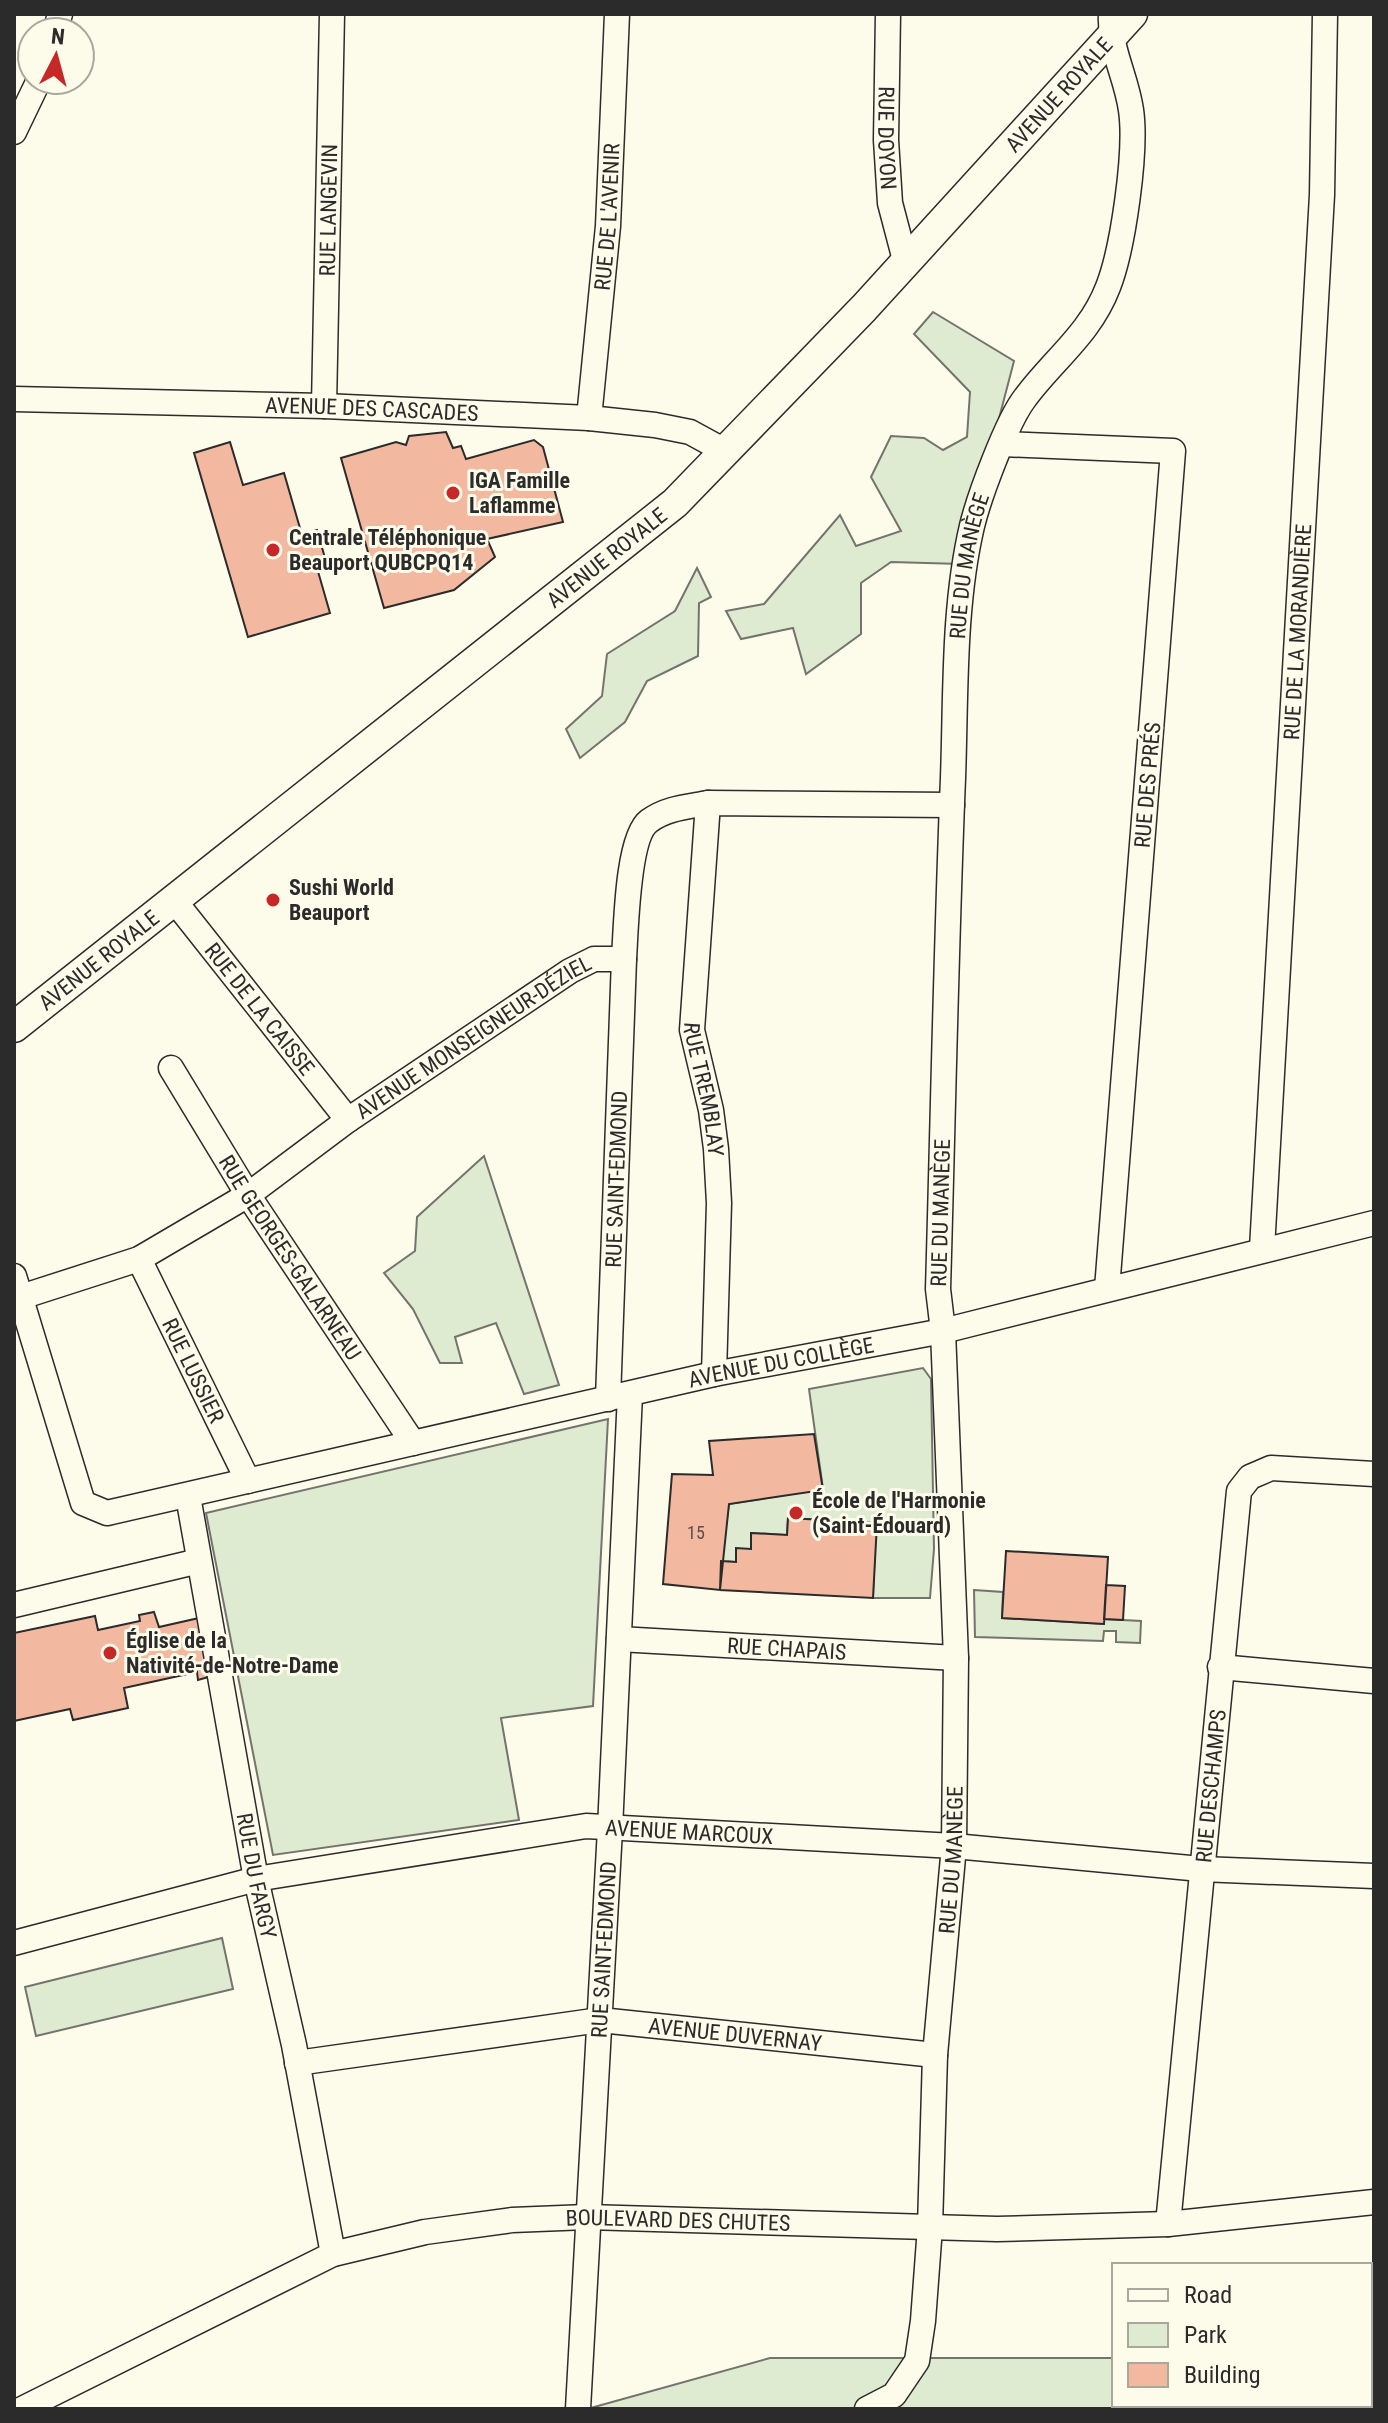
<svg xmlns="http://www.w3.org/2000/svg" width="1388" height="2423" viewBox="0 0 1388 2423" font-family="'Roboto Condensed',sans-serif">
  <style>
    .green { fill: #deebd1; stroke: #74746e; stroke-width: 2 }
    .building { fill: #f2b8a0; stroke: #2b2b2b; stroke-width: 2 }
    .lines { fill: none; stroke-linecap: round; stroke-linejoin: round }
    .minor-casing { stroke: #2b2b2b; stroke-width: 27 }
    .major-casing { stroke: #2b2b2b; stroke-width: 33 }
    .minor { stroke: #fdfbea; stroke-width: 24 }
    .major { stroke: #fdfbea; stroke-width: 30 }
    .poi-dot { fill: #c62828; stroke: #fdfbea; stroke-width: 3 }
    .labels { text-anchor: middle; stroke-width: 6; stroke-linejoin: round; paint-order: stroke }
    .number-label { font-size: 18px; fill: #5d4e48 }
    .street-label { font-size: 22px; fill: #2b2b2b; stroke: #fdfbea }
    .poi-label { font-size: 22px; font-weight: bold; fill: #2b2b2b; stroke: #fdfbea; text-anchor: start }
  </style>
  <rect width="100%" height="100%" fill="#fdfbea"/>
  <!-- green -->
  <path class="green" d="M933 312 1014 361 961 564 891 562 861 583V634L806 674 793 628 741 639 726 611 764 604 840 515 856 546 901 531 871 477 891 436 924 438 943 450 967 437 970 392 914 334Z
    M697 568 711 597 699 603 698 656 647 681 625 722 580 758 566 729 602 696 607 654 675 611Z
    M484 1156 559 1385 524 1394 496 1323 455 1337 462 1363H440L413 1309 384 1273 415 1251 417 1217Z
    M923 1368 931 1379 934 1549 930 1598H873L876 1523 788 1518 787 1535 752 1533 751 1549H737L736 1562 721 1561 729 1504 823 1489 809 1389Z
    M608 1419 593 1706 501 1718 519 1820 273 1855 206 1513Z
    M974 1590 1003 1592 1002 1618 1103 1624 1104 1619 1141 1621 1140 1643 1116 1642V1631H1104L1103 1641 975 1637Z
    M222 1938 233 1989 36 2036 25 1987Z
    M1370 2342H1374V2409H587L770 2358H1114V2405H1370Z"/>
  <!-- building -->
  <path class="building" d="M446 432 453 448 461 446 466 459 534 440 543 447 563 522 487 539 495 557 454 590 384 608 341 458 396 442 406 445 409 436Z
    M230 442 243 485 284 473 302 535 317 530 327 565 317 568 330 613 248 637 194 453Z
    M814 1434 823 1490 729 1504 720 1590 663 1584 672 1474 713 1475 709 1441Z
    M788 1518 877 1523 873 1598 720 1590 721 1561 736 1562V1548L751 1549V1533L787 1535Z
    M1006 1551 1108 1557 1104 1624 1002 1618Z
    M1106 1585 1125 1586 1123 1620 1104 1619Z
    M154 1612 159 1627 199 1618 212 1676 198 1680 197 1672 124 1688 128 1708 73 1720 70 1709 14 1721V1633L95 1616 98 1630 140 1621 139 1615Z"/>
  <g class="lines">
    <defs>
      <g id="minor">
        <path id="s1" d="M888 14 886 140 890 203 905 260"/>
        <path d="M55 32 60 14"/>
        <path d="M14 132 39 80"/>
        <path id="s2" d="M14 399 324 406 589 418 655 425 690 432 723 450"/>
        <path id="s3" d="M324 406 332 14"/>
        <path id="s4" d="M589 418 608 226 617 14"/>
        <path d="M1002 444 1173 451 1107 1289"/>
        <path id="s5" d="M708 803 692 1030 711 1110 716 1149 719 1203 714 1374"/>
        <path id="s6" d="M173 899 348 1120"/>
        <path id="s7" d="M171 1068 248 1195 413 1443"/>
        <path id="s8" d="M1262 1249 1322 195 1325 14"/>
        <path id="s9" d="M139 1259 248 1481"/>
        <path id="s10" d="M14 1276 83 1503 107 1513 714 1374 943 1331 1374 1223"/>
        <path id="s11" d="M21 1297 139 1259 248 1195 348 1120 570 971 594 959H624C626 931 627 837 649 821 667 808 687 807 708 803L952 805"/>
        <path id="s12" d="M608 1399 624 959"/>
        <path id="s13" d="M188 1496 256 1879 294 2045 333 2254"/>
        <path d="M14 1605 199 1561"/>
        <path id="s14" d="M619 1639 956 1658"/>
        <path d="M1220 1667 1374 1681"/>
        <path id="s15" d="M14 1943 256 1879 586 1826 954 1846 1201 1869 1374 1876"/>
        <path id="s16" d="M297 2063 600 2020 935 2055"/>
        <path id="s17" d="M1168 2224 1239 1491 1250 1477 1271 1468 1374 1474"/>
        <path id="s18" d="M22 2409 333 2254 425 2232 512 2220 587 2217 997 2229 1168 2224 1374 2202"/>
        <path id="s19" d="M578 2409 610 1829 630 1394"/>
        <path id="s20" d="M867 2409 894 2395 917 2361 923 2321 930 2227 935 2055 954 1846 956 1658 943 1331 938 1289C943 1119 946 948 953 778 956 695 953 607 972 526 979 497 1007 421 1025 398 1054 359 1090 334 1108 287 1123 249 1137 151 1131 110 1126 75 1109 49 1111 14"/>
      </g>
      <g id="major">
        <path id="s21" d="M14 1027 675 503 864 308 1132 14"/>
      </g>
    </defs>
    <!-- minor casing -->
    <use href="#minor" class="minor-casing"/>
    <!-- major casing -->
    <use href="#major" class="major-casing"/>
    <!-- minor -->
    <use href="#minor" class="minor"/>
    <!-- major -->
    <use href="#major" class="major"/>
  </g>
  <!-- markers -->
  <g class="poi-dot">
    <circle cx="453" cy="493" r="8"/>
    <circle cx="273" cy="550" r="8"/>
    <circle cx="273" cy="900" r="8"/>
    <circle cx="796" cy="1513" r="8"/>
    <circle cx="110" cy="1653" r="8"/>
  </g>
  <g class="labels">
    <!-- number labels -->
    <g class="number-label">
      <text x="696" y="1539">15</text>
    </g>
    <!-- street labels -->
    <g class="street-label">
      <text dy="8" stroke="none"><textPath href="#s21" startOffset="1404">AVENUE ROYALE</textPath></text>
      <text dy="8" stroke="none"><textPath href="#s1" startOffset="124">RUE DOYON</textPath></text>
      <text dy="8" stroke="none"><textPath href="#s3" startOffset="196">RUE LANGEVIN</textPath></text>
      <text dy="8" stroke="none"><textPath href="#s4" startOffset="202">RUE DE L'AVENIR</textPath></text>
      <text dy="8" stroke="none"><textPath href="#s2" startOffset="358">AVENUE DES CASCADES</textPath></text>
      <text dy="8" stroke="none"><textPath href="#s21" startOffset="756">AVENUE ROYALE</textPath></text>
      <text dy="8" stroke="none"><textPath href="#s20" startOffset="1870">RUE DU MANÈGE</textPath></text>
      <text dy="8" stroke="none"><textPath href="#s8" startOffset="618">RUE DE LA MORANDIÈRE</textPath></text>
      <text transform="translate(1147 785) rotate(-85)" y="8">RUE DES PRÉS</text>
      <text dy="8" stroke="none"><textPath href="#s21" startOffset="108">AVENUE ROYALE</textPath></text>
      <text dy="8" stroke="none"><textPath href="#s6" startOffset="140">RUE DE LA CAISSE</textPath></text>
      <text dy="8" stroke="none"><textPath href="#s11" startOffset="526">AVENUE MONSEIGNEUR-DÉZIEL</textPath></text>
      <text dy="8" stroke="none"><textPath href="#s5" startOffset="288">RUE TREMBLAY</textPath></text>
      <text dy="8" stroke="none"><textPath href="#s12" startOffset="220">RUE SAINT-EDMOND</textPath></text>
      <text dy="8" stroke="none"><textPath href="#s20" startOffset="1222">RUE DU MANÈGE</textPath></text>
      <text dy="8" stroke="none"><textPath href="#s7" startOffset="224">RUE GEORGES-GALARNEAU</textPath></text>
      <text dy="8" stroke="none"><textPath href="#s10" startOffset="954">AVENUE DU COLLÈGE</textPath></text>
      <text dy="8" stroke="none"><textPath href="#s9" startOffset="124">RUE LUSSIER</textPath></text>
      <text dy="8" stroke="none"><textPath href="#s14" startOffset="168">RUE CHAPAIS</textPath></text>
      <text dy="8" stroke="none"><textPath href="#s17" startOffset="440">RUE DESCHAMPS</textPath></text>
      <text dy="8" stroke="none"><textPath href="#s15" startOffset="688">AVENUE MARCOUX</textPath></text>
      <text dy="8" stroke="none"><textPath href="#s20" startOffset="574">RUE DU MANÈGE</textPath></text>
      <text dy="8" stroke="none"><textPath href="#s13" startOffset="386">RUE DU FARGY</textPath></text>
      <text dy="8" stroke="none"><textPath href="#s19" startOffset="460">RUE SAINT-EDMOND</textPath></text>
      <text dy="8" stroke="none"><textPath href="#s16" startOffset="442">AVENUE DUVERNAY</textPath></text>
      <text dy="8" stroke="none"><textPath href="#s18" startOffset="696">BOULEVARD DES CHUTES</textPath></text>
    </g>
    <!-- poi labels -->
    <g class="poi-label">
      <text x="469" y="488">IGA Famille<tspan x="469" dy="25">Laflamme</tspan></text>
      <text x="289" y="545">Centrale Téléphonique<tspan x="289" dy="25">Beauport QUBCPQ14</tspan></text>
      <text x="289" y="895">Sushi World<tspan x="289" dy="25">Beauport</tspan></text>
      <text x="812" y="1508">École de l'Harmonie<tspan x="812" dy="25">(Saint-Édouard)</tspan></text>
      <text x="126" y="1648">Église de la<tspan x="126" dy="25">Nativité-de-Notre-Dame</tspan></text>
    </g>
  </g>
  <!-- border -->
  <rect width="1388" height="2423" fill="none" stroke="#2b2b2b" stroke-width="32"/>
  <!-- legend -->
  <rect x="1112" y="2263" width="260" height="144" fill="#fdfbea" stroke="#a9a89e" stroke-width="2"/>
  <rect x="1128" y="2289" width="40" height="12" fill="#fdfbea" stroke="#a9a89e" stroke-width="2"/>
  <text x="1184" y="2303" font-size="24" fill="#2b2b2b">Road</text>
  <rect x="1128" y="2323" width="40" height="24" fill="#deebd1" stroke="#a9a89e" stroke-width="2"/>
  <text x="1184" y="2343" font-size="24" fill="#2b2b2b">Park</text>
  <rect x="1128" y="2363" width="40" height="24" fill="#f2b8a0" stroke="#a9a89e" stroke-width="2"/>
  <text x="1184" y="2383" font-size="24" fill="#2b2b2b">Building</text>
  <!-- north arrow -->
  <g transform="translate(56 56) rotate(6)"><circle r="38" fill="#fdfbea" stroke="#a9a89e" stroke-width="2"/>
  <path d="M0-6L14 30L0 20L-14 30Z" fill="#c62828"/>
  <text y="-12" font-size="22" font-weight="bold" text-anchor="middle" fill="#2b2b2b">N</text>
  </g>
</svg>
